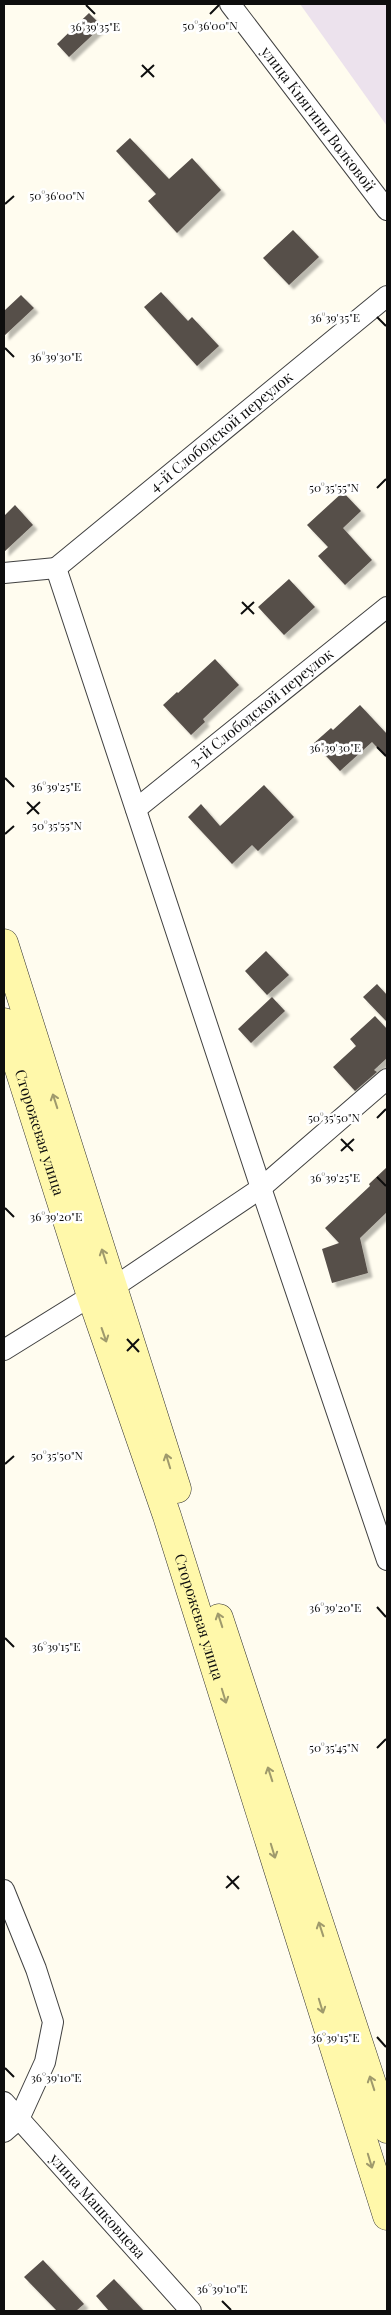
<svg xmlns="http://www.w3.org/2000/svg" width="391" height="2315" viewBox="0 0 391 2315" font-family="'Playfair Display',serif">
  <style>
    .industrial { fill: #ece2ed }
    .building { fill: #574f4a; filter: url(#shadow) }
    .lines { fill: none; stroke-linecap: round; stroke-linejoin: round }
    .minor-casing { stroke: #414141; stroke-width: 22 }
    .secondary-casing { stroke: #303030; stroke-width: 29 }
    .minor { stroke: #fff; stroke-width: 20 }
    .secondary { stroke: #fff8aa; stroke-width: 28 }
    .oneway { stroke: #9f9a6c }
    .ticks { fill: none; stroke: #0e0e0e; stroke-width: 2 }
    .labels { text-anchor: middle; stroke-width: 5; stroke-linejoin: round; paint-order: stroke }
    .street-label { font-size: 15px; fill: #0e0e0e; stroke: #fff }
    .ticks-label { font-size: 12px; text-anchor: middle; fill: #0e0e0e; stroke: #fff; stroke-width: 5; stroke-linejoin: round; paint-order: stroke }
  </style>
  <defs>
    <filter id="shadow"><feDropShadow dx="4.5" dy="4.5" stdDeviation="1" flood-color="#0004"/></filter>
  </defs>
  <rect width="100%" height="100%" fill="#fffcef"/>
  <!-- industrial -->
  <path class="industrial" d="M300 4H387V126Z"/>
  <!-- building -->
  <path class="building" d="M89 13 102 26 69 57 57 44Z
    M130 138 169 179 192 158 221 190 177 233 148 201 156 194 116 151Z
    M293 230 319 257 289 285 263 258Z
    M161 292 188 321 192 317 219 346 197 366 144 307Z
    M21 295 34 308 4 336V311Z
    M343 492 361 511 343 528 372 560 345 585 318 556 328 547 307 525Z
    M15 505 33 525 4 552V516Z
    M289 579 315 607 284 635 258 607Z
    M215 659 239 685 203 719 205 722 191 735 163 705 177 692 178 693Z
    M360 705 387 734V758L372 742 340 771 314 743 331 728 333 730Z
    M264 785 294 817 258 851 252 845 232 864 188 817 201 804 220 826Z
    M266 951 289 975 267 995 245 971Z
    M377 984 387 995V1022L363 997Z
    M272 997 285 1011 251 1043 238 1029Z
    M375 1016 387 1029V1058L374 1070 377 1072 355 1091 333 1067 356 1046 350 1039Z
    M387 1167V1212L360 1238 368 1273 332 1283 322 1249 339 1243 325 1228 370 1186 369 1184Z
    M43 2260 84 2304 76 2311H57L24 2277Z
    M114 2279 144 2311H109L96 2296Z"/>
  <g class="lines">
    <defs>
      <g id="minor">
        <path id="s1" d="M230 4 387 210"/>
        <path d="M56 568 261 1188 387 1560"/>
        <path id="s2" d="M56 568 387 296"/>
        <path d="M4 573 56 568"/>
        <path id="s3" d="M136 809 387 607"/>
        <path d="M114 1287 261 1188 387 1079"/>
        <path d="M4 1350 91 1296"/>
        <path d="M4 1890 36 1969 53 2022 45 2062 19 2119 4 2132"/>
        <path id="s4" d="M4 2102 191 2311"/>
      </g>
      <g id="secondary">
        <path d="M4 943 177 1489"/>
        <path id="s5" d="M4 1022 91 1296 167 1516 387 2216"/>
        <path d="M219 1618 387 2129"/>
      </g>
    </defs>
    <!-- minor casing -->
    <use href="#minor" class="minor-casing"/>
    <!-- secondary casing -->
    <use href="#secondary" class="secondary-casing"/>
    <!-- minor -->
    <use href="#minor" class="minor"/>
    <!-- secondary -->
    <use href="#secondary" class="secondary"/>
  </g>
  <!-- one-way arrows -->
  <defs><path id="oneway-shaft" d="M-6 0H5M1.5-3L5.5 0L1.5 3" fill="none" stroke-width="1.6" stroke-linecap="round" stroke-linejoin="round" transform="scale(1.25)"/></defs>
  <g class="oneway">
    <use href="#oneway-shaft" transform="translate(55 1101) rotate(-108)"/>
    <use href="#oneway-shaft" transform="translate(104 1256) rotate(-108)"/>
    <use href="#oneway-shaft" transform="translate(104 1335) rotate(71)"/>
    <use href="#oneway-shaft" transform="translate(168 1461) rotate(-107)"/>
    <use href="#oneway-shaft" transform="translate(220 1620) rotate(-108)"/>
    <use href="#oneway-shaft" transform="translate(224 1696) rotate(73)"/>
    <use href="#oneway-shaft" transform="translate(270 1774) rotate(-108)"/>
    <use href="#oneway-shaft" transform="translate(273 1851) rotate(73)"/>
    <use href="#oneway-shaft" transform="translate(321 1929) rotate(-108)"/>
    <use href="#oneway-shaft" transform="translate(321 2006) rotate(73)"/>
    <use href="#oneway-shaft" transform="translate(372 2083) rotate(-108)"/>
    <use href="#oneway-shaft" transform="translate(370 2161) rotate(73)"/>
  </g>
  <!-- ticks -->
  <path class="ticks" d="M86 5 95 14M210 14 219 5M142 65 154 77M141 77 154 65M5 204 14 196M377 317 386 326M5 348 14 357M377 488 386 479M242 602 254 614M241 614 254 602M377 747 386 756M5 778 14 787M27 802 39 814M27 814 40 802M5 834 14 826M377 1118 386 1109M341 1139 353 1151M341 1151 354 1139M377 1177 386 1186M5 1208 14 1217M127 1339 139 1352M127 1351 139 1339M5 1464 14 1456M377 1607 386 1617M5 1638 14 1647M377 1748 386 1739M227 1876 239 1889M226 1888 239 1876M377 2037 386 2047M5 2068 14 2077M222 2301 231 2310"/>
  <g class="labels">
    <!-- street labels -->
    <g class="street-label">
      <text dy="5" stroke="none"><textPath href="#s1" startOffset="145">улица Княгини Волковой</textPath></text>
      <text dy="5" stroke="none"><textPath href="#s2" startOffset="214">4-й Слободской переулок</textPath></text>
      <text dy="5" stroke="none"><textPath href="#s3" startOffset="161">3-й Слободской переулок</textPath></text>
      <text dy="5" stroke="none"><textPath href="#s5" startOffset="116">Сторожевая улица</textPath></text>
      <text dy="5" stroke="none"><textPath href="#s5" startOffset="626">Сторожевая улица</textPath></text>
      <text dy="5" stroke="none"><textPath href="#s4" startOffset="140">улица Машковцева</textPath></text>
    </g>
  </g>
  <g class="ticks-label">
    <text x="210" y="30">50°36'00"N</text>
    <text x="95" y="31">36°39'35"E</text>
    <text x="57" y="200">50°36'00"N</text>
    <text x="335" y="322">36°39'35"E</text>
    <text x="56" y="361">36°39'30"E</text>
    <text x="334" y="492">50°35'55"N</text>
    <text x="335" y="752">36°39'30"E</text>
    <text x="56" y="791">36°39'25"E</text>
    <text x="57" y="830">50°35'55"N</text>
    <text x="334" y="1122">50°35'50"N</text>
    <text x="335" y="1182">36°39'25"E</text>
    <text x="56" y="1221">36°39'20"E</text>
    <text x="57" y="1460">50°35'50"N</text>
    <text x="335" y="1612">36°39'20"E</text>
    <text x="56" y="1651">36°39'15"E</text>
    <text x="334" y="1752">50°35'45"N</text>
    <text x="335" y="2042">36°39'15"E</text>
    <text x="56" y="2082">36°39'10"E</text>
    <text x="222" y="2293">36°39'10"E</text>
  </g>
  <!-- border -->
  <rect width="391" height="2315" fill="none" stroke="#0e0e0e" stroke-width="10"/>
</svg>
